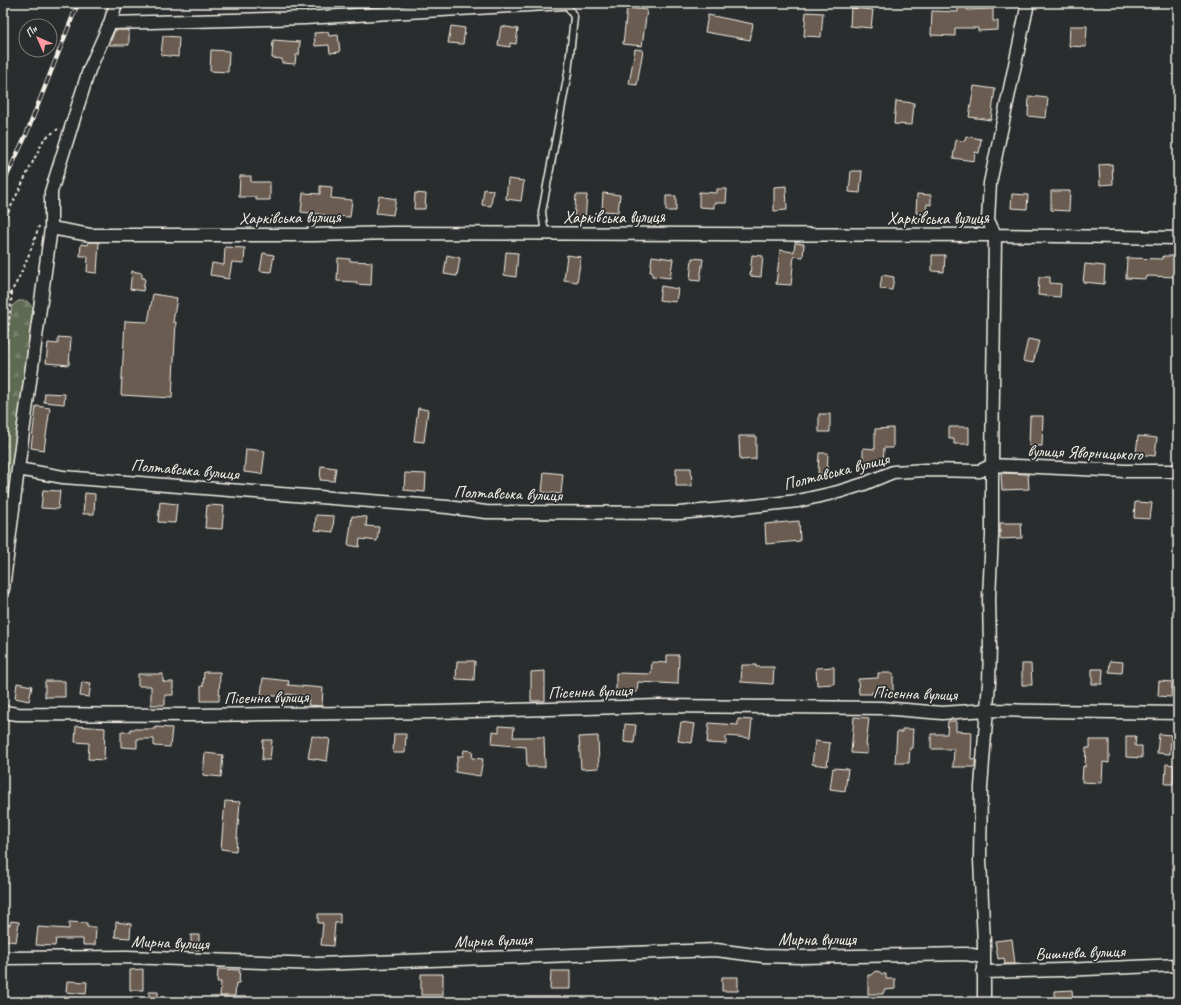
<svg xmlns="http://www.w3.org/2000/svg" width="1181" height="1005" viewBox="0 0 1181 1005" font-family="Caveat,sans-serif">
  <style>
    .forest { fill: url(#forest-firs); stroke: #aaae9d }
    .building { fill: #6a5c51; stroke: #f4f1e8 }
    .lines { fill: none; stroke-linecap: round; stroke-linejoin: round }
    .lane-casing { stroke: #f4f1e8; stroke-width: 9 }
    .street-casing { stroke: #f4f1e8; stroke-width: 15 }
    .path { stroke: #f4f1e8; stroke-width: 2; stroke-dasharray: 3 3; stroke-linecap: butt }
    .lane { stroke: #2a2d2e; stroke-width: 6 }
    .street { stroke: #2a2d2e; stroke-width: 12 }
    .rail-casing { stroke: #f4f1e8; stroke-width: 4.5 }
    .rail { stroke: #2a2d2e; stroke-width: 3; stroke-dasharray: 9; stroke-linecap: butt }
    .labels { text-anchor: middle; stroke-width: 3.5; stroke-linejoin: round; paint-order: stroke }
    .street-label { font-size: 17px; fill: #f4f1e8; stroke: #2a2d2e }
  </style>
  <defs>
    <pattern id="forest-firs" width="22" height="20" patternUnits="userSpaceOnUse"><rect width="22" height="20" fill="#5f6b52"/><path d="M5 1l3.5 6h-7zM16 11l3.5 6h-7z" fill="#77816b"/></pattern>
  </defs>
  <rect width="100%" height="100%" fill="#2a2d2e"/>
  <filter id="ink" filterUnits="userSpaceOnUse"><feTurbulence type="fractalNoise" baseFrequency=".025" numOctaves="2"/><feDisplacementMap in="SourceGraphic" scale="8" xChannelSelector="R" yChannelSelector="G"/><feConvolveMatrix kernelMatrix="1 2 1 2 8 2 1 2 1" color-interpolation-filters="sRGB"/></filter>
  <g filter="url(#ink)">
    <!-- forest -->
    <path class="forest" d="M18 301H27L33 308 3 531V361L12 306Z"/>
    <!-- building -->
    <path class="building" d="M958 3H967V10L993 9V21H998V30L978 31V28H955V36L931 35 932 11 958 12Z
      M627 8 647 10 642 46 623 44Z
      M851 8 873 10 871 28 850 26Z
      M806 12 823 13 821 37 804 36Z
      M708 15 753 24 750 40 705 32Z
      M451 26 465 28 463 44 448 43Z
      M501 26 518 29 516 44 510 43V47L498 45Z
      M1070 26H1087L1086 47 1069 46Z
      M115 30H129V45H109Z
      M328 32 329 36 338 35 340 52 330 53 329 45 315 46 314 33Z
      M163 36 179 37 178 57 161 55Z
      M273 40 300 42 299 55H296L295 64 282 63V59L272 58Z
      M635 49 643 50 637 85 629 84Z
      M211 50 229 51 228 72 210 71Z
      M974 86 995 89 991 120 969 117Z
      M1029 96 1048 98 1046 118 1028 116Z
      M896 101 914 103 912 125 894 124Z
      M966 136 981 139 979 153 975 152 974 161 953 158 956 140 965 141Z
      M1112 164 1113 184 1100 185 1099 165Z
      M851 171H862L860 193 849 192Z
      M240 176H251V182H270V200H256V197H239Z
      M508 179 524 181 521 201 506 199Z
      M320 186 332 187 331 198 352 200 350 217 336 216V221H326V215L301 212 303 193 320 194Z
      M786 186 787 210 774 211V187Z
      M484 189 493 190 491 206 482 205Z
      M717 189H727L726 203H714V208L699 207V192L717 193Z
      M1051 191H1070L1069 211 1051 210Z
      M415 193 426 194 425 209H414Z
      M603 193 620 195 618 212 602 211Z
      M917 194 931 195V205L927 204 926 213H916Z
      M1012 194 1028 195 1027 209 1011 208Z
      M576 195H587L585 221 574 220Z
      M379 196 396 199 393 215 376 213Z
      M666 196H676V211H666Z
      M89 242H99L97 273 87 272 88 256H80L81 244 88 245Z
      M795 243 804 244 803 257 794 256 791 285 776 284 780 250 794 252Z
      M225 247 245 248 244 263 232 262 229 279 223 278V277L210 275 212 263 224 265Z
      M506 252 518 253 516 277 504 275Z
      M263 253 274 255 271 272 260 271Z
      M447 255 460 258 457 276 444 274Z
      M567 255 581 257 577 282 564 280Z
      M752 255 763 256 761 277 750 276Z
      M932 255H945L944 272 932 271Z
      M652 256 673 259 670 278 652 276V272H650Z
      M1163 256H1178V277L1146 276V279L1126 278 1127 258 1163 259Z
      M338 258 350 259V261L372 262 371 285 356 284 357 282 337 281Z
      M692 258 703 259 700 281 690 280Z
      M1085 264 1105 266 1104 284 1083 282Z
      M132 271 142 273V278H145L143 291 130 289Z
      M882 275 894 277 892 290 880 289Z
      M1039 277H1050V283L1061 284 1060 297 1038 295Z
      M661 286 678 289 676 302 659 300Z
      M153 294 177 298 173 322H176L172 398 121 395 125 321 148 322Z
      M58 337 71 338 69 365 46 363 48 343 58 344Z
      M1028 339 1039 341 1033 363 1023 361Z
      M45 393 65 394 64 404 44 402Z
      M36 406 50 408 44 450 31 448Z
      M418 408 428 410 424 442 414 441Z
      M819 414H830V432H819Z
      M1030 416H1043L1042 446H1029Z
      M949 427H969V444H954V439H949Z
      M893 428V448H884L883 464H863V448L875 449V429Z
      M739 436H756V459L740 460Z
      M1138 436 1157 438 1155 456 1136 454Z
      M246 449 265 451 262 474 244 472Z
      M819 453H828L827 474 818 473Z
      M321 466 336 468 334 481 320 480Z
      M676 468H691L692 486H676Z
      M544 472 563 474 561 494 542 492Z
      M405 473 426 474 425 492 404 490Z
      M1001 473 1028 474 1029 489 1002 490Z
      M43 490 60 491 58 509 41 508Z
      M85 493 95 494 94 514H83Z
      M160 502 177 504 175 523 158 522Z
      M1135 502 1152 503 1150 519 1134 518Z
      M207 505 224 506 222 529 205 528Z
      M316 515 334 516 333 532 315 530Z
      M352 516 367 517 366 526 379 527 377 541 360 539 359 547 348 545Z
      M799 521 800 541 766 544 765 524Z
      M1000 523H1021L1022 538 1000 539Z
      M667 655H679L678 684 638 682 637 692 616 691V673L651 674 652 662 667 663Z
      M457 661H475L474 680 456 679Z
      M1110 661 1123 662 1122 673 1109 672Z
      M1022 664H1031L1032 685H1022Z
      M742 665H756V667H774L773 684 741 682Z
      M834 667V684L817 685 816 668Z
      M1092 669H1103L1102 684H1092Z
      M545 671V701H531V672Z
      M204 672H220L219 701H201V686H203Z
      M878 673H893V692H872V694H859L858 679 878 678Z
      M138 674H163V681L164 682H173V695H165V705H151V686H138Z
      M263 678 289 681 288 685 323 688 322 706 308 705 309 696 287 694V697L261 695Z
      M45 681H65V697H45Z
      M1159 681 1172 682 1171 697 1158 696Z
      M82 682 91 683 89 697 80 696Z
      M17 683 32 686 29 701 15 698Z
      M854 717 869 718 866 745H867V754L851 753Z
      M738 719 752 720 750 738 726 736V744L707 743 709 723 738 725Z
      M948 721H956V731L972 732 971 759H975V767H953L954 749H931V734H947Z
      M681 722 695 724 692 743 678 741Z
      M625 724 636 725 634 743 624 742Z
      M76 726 105 728 104 760 88 759 89 743 75 742Z
      M499 726 514 727 513 737H544L545 767H527L526 747 492 744 493 731 499 732Z
      M155 727 172 728 170 747 154 746V739H137V748L121 747V732H130V729H155Z
      M902 729H913L912 748H910L909 763H895L897 732H902Z
      M394 734H406L405 753H393Z
      M1159 734 1171 735 1170 754 1157 753Z
      M312 736 330 739 327 761 308 758Z
      M598 736 599 768 581 769 579 737Z
      M1126 736H1136L1135 746H1142V758L1126 757Z
      M263 740H272L270 760H262Z
      M1090 740H1109V763L1103 762 1102 783 1082 782 1083 766 1085 767 1086 748H1090Z
      M815 741 830 743 827 766 812 764Z
      M464 750 473 751 472 758 483 759 480 776 455 772 458 756H463Z
      M205 753 223 755 221 777 203 775Z
      M1166 764 1174 765 1173 784H1165Z
      M833 768 848 769 845 791 830 789Z
      M225 801 240 802 236 851 221 849Z
      M318 914H340V923H335L333 946 321 945 323 923H318Z
      M11 921 19 922 16 942 3 940 5 924 10 925Z
      M69 922 87 923V927H96L95 945H83V939H56L55 946 36 945 38 927 69 929Z
      M116 922 131 924 130 938 115 937Z
      M191 935H199V950L191 949Z
      M1012 939 1015 964H1005L1004 958 998 959 995 941Z
      M143 969V990H130V970Z
      M218 969 240 970 239 983H236L235 996H220L221 982H217Z
      M551 971H570V989H550Z
      M876 971 880 972 882 974H886V979H895V989L884 990 883 994H868V975H871L874 972Z
      M421 974H443V995H421Z
      M722 977H738V991H722Z
      M67 981 87 982 86 994 66 992Z
      M1072 990 1073 1002H1055V991Z
      M149 992H158V1002H149Z"/>
    <g class="lines">
      <defs>
        <path id="lane" d="M545 234 542 212 568 73 574 17 566 3"/>
        <path id="street" d="M110 23 305 18 564 3
          M51 228 90 235H314L393 233 995 235 1178 238
          M18 469 63 477 447 507 486 512 679 513 734 508 798 501 838 492 864 484 893 472 926 470 980 471 992 465 1125 471H1178
          M3 589 18 469 51 228V192L89 70 110 23 116 3
          M3 712 18 714 193 715 436 712 660 706 882 708 942 713 987 710 1178 713
          M3 958 127 957 317 964 716 950 763 956 801 957 966 954 983 957
          M983 972 1063 970 1178 965
          M984 1002V943L980 860 981 787 989 683 990 647 989 598 992 535V465L995 235 988 220 990 183 1028 3"/>
      </defs>
      <!-- lane casing -->
      <use href="#lane" class="lane-casing"/>
      <!-- street casing -->
      <use href="#street" class="street-casing"/>
      <!-- path -->
      <path class="path" d="M3 223 44 139 58 129
        M3 304C20 281 30 253 39 226
        M3 373 12 293"/>
      <!-- lane -->
      <use href="#lane" class="lane"/>
      <!-- street -->
      <use href="#street" class="street"/>
      <defs>
        <path id="rail" d="M3 184 26 135 78 3"/>
      </defs>
      <!-- rail casing -->
      <use href="#rail" class="rail-casing"/>
      <!-- rail -->
      <use href="#rail" class="rail"/>
    </g>
  </g>
  <g class="labels">
    <!-- street labels -->
    <g class="street-label">
      <text transform="translate(290 217) rotate(-1)" y="6">Харківська вулиця</text>
      <text x="614" y="223">Харківська вулиця</text>
      <text x="938" y="224">Харківська вулиця</text>
      <text transform="translate(1085 452) rotate(2)" y="6">вулиця Яворницького</text>
      <text transform="translate(185 469) rotate(5)" y="6">Полтавська вулиця</text>
      <text transform="translate(836 471) rotate(-14)" y="6">Полтавська вулиця</text>
      <text transform="translate(508 493) rotate(2)" y="6">Полтавська вулиця</text>
      <text transform="translate(590 691) rotate(-2)" y="6">Пісенна вулиця</text>
      <text transform="translate(915 693) rotate(2)" y="6">Пісенна вулиця</text>
      <text transform="translate(266 697) rotate(-1)" y="6">Пісенна вулиця</text>
      <text x="817" y="945">Мирна вулиця</text>
      <text transform="translate(493 940) rotate(-2)" y="6">Мирна вулиця</text>
      <text transform="translate(170 942) rotate(2)" y="6">Мирна вулиця</text>
      <text transform="translate(1080 952) rotate(-2)" y="6">Вишнева вулиця</text>
    </g>
  </g>
  <!-- margin -->
  <rect width="1181" height="1005" fill="none" stroke="#2a2d2e" stroke-width="16"/>
  <rect x="8" y="8" width="1165" height="989" fill="none" stroke="#f4f1e8" stroke-width="1.5" filter="url(#ink)"/>
  <!-- north arrow -->
  <g transform="translate(38 38) rotate(315)"><circle r="19" fill="#2a2d2e" stroke="#7b7b78"/>
  <path d="M0-3L7 15L0 10L-7 15Z" fill="#ff9aa2"/>
  <text y="-6" font-size="11" font-weight="bold" text-anchor="middle" fill="#f4f1e8">Пн</text>
  </g>
</svg>
